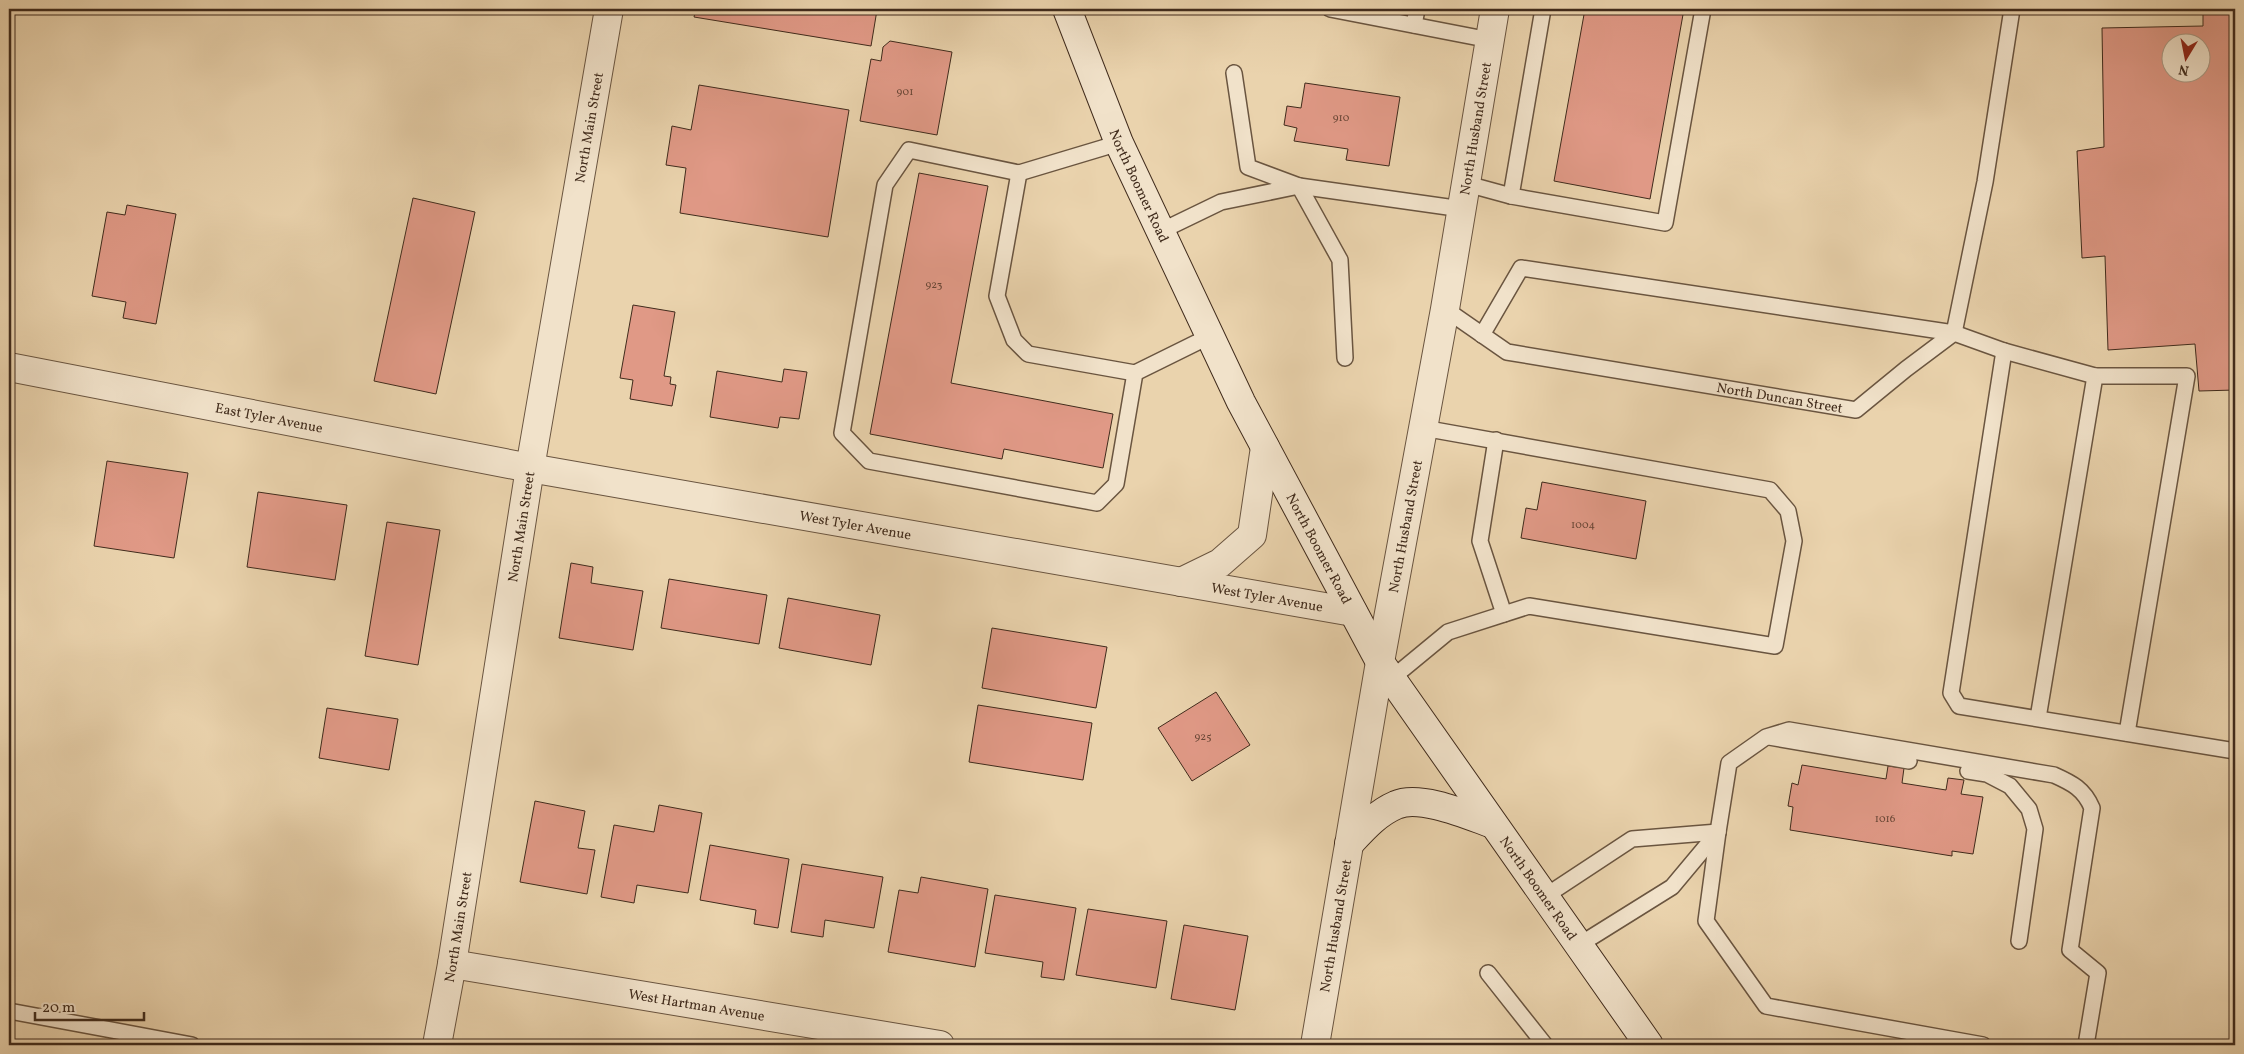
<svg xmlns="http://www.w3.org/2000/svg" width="2244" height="1054" viewBox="0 0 2244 1054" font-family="Vollkorn,serif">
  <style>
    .building { fill: #e09986; stroke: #402b1c; fill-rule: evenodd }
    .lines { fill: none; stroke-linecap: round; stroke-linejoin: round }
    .service-casing { stroke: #6a5540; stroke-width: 18 }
    .minor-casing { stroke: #6a5540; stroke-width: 30 }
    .tertiary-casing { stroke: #6a5540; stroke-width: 30 }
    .secondary-casing { stroke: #402b1c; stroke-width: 30 }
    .service { stroke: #f1e2ca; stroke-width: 15 }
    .minor { stroke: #f1e2ca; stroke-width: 28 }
    .tertiary { stroke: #f1e2ca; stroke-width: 28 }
    .secondary { stroke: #f1e2ca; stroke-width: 28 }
    .labels { text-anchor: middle; stroke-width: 4; stroke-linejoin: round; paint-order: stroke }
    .number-label { font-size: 11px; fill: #684636 }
    .street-label { font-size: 14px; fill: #402b1c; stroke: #f1e2ca }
  </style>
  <rect width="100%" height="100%" fill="#ead3ad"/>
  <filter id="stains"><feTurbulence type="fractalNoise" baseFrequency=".004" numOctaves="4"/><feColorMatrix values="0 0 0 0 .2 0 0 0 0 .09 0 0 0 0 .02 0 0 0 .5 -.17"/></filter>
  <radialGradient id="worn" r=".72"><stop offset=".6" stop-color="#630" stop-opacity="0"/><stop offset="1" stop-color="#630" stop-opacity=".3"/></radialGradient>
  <!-- building -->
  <path class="building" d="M696 9H870L877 10 871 46 694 17Z
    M1585 9H1684L1650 199 1554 181Z
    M2203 9H2235V390L2199 391 2195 344 2108 350 2105 256 2082 258 2077 151 2104 147 2102 28 2203 26ZM2172 42H2202V72H2172Z
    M890 41 952 52 937 135 860 121 871 59 881 61 883 47Z
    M1305 83 1400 97 1389 166 1346 160 1348 149 1294 141 1297 128 1284 125 1287 106 1301 108Z
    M699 85 849 110 828 237 680 213 686 168 666 165 672 126 691 130Z
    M919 173 988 186 951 383 1113 414 1103 468 1004 449 1002 459 870 434Z
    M413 198 475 212 436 394 374 381Z
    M127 205 176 214 156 324 123 318 126 302 92 296 107 212 125 215Z
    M633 305 675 312 664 376 671 377 670 384 676 385 672 406 630 399 633 380 620 378Z
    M784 369 807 372 799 419 780 417 778 428 710 417 717 371 782 382Z
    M107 461 188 473 174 558 94 546Z
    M1542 482 1646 501 1636 559 1521 538 1526 508 1537 510Z
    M258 492 347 505 335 580 247 567Z
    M387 522 440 530 418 665 365 656Z
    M571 563 593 567 591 583 643 591 633 650 559 638Z
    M669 579 767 595 759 644 661 628Z
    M788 598 880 615 871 665 779 648Z
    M992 628 1107 647 1096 708 982 688Z
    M1216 692 1250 745 1192 781 1158 728Z
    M978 705 1092 723 1083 780 969 762Z
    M327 708 398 719 389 770 319 758Z
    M1802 765 1886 779 1888 766 1904 768 1902 783 1946 790 1948 778 1964 780 1961 794 1983 797 1973 854 1952 851V856L1790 830 1793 807 1788 806 1792 783 1798 785Z
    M535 801 585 811 578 848 595 850 587 894 520 882Z
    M659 805 702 813 688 893 637 885 634 903 601 897 614 825 654 832Z
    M710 845 789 859 778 928 754 924 756 910 700 900Z
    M802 864 883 877 874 928 825 920 823 937 791 932Z
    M921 877 988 889 975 967 888 952 899 890 918 893Z
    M995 895 1076 908 1064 980 1041 977 1043 962 985 953Z
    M1088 909 1167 921 1156 988 1076 975Z
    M1184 925 1248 936 1235 1010 1171 999Z"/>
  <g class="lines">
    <defs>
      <g id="service">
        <path d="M1330 9 1490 40"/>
        <path d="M1543 9 1511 196 1665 223 1703 9"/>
        <path d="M1414 25 1417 9"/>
        <path d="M1234 73 1248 167 1299 186 1340 260 1345 358"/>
        <path d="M1119 143 1019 173 909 150 885 185 842 433 869 461 1097 503 1116 484 1135 373 1210 336"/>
        <path d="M1019 173 997 296 1014 340 1028 354 1135 373"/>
        <path d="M1467 184 1511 196"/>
        <path d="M1161 231 1221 202 1299 186 1462 209"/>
        <path id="s1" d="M1445 309 1507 352 1856 410 1906 369 1954 333 1985 182 2012 9"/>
        <path d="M1482 335 1521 268 1954 333 2004 351 2095 376"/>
        <path d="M2004 351 1951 693 1959 706 2235 751"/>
        <path d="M1496 440 1480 541 1504 614"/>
        <path d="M1391 679 1448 632 1529 606 1775 646 1794 541 1788 511 1770 490 1423 428"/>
        <path d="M2038 718 2095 376H2187L2127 733"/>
        <path d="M1769 737 1909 761"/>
        <path d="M1968 771 1987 774 2010 786 2029 809 2035 829 2019 941"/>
        <path d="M1544 897 1632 839 1718 832"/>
        <path d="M1579 945 1672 887 1718 832"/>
        <path d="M1488 973 1545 1045"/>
        <path d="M9 1011 192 1045"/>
        <path d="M1983 1045 1766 1006 1706 921 1718 832 1729 763 1766 737 1789 730 2054 775C2072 783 2084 789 2092 808L2070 950 2098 973 2086 1045"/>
      </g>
      <g id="minor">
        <path id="s2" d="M9 367 530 468 1353 612"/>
        <path d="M1181 582 1220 563 1252 535 1265 447"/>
        <path id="s3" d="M1380 662 1445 309 1495 9"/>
        <path id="s4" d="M452 964 940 1045"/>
        <path id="s5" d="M437 1045 452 964 530 468 609 9"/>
      </g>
      <g id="tertiary">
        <path id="s6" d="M1315 1045 1380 662"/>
      </g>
      <g id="secondary">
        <path id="s7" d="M1067 9 1119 143 1241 402 1380 662 1649 1045"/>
        <path d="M1349 844C1363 829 1377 813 1396 805 1420 794 1470 816 1493 824"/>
      </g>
    </defs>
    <!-- service casing -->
    <use href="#service" class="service-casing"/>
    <!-- minor casing -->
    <use href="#minor" class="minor-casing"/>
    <!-- tertiary casing -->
    <use href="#tertiary" class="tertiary-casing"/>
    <!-- secondary casing -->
    <use href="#secondary" class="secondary-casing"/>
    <!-- service -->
    <use href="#service" class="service"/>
    <!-- minor -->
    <use href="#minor" class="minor"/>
    <!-- tertiary -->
    <use href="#tertiary" class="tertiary"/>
    <!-- secondary -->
    <use href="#secondary" class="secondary"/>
  </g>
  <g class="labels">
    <!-- number labels -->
    <g class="number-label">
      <text x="905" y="95">901</text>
      <text x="1341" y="121">910</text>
      <text x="934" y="288">923</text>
      <text x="1583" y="528">1004</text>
      <text x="1203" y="740">925</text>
      <text x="1885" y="822">1016</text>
    </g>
    <!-- street labels -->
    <g class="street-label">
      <text dy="5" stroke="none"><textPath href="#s5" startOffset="930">North Main Street</textPath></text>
      <text dy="5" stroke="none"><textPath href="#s3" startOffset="542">North Husband Street</textPath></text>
      <text dy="5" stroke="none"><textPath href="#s7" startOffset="191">North Boomer Road</textPath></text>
      <text dy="5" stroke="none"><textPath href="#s1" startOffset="352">North Duncan Street</textPath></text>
      <text dy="5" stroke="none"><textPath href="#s2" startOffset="265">East Tyler Avenue</textPath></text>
      <text dy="5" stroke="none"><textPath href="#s2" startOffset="861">West Tyler Avenue</textPath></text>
      <text dy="5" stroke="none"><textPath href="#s5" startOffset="525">North Main Street</textPath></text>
      <text dy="5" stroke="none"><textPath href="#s3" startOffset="138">North Husband Street</textPath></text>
      <text dy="5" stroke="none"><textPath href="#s7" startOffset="596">North Boomer Road</textPath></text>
      <text dy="5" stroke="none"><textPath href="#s2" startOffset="1279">West Tyler Avenue</textPath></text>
      <text dy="5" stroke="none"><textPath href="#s7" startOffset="1001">North Boomer Road</textPath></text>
      <text dy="5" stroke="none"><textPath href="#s6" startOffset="121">North Husband Street</textPath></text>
      <text dy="5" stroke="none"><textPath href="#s5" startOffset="120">North Main Street</textPath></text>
      <text dy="5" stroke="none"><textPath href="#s4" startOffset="248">West Hartman Avenue</textPath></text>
    </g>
  </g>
  <!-- margin -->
  <rect width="2244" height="1054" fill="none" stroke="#ead3ad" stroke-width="30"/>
  <rect x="10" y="10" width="2224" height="1034" fill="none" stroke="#402b1c" stroke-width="2.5"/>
  <rect x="15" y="15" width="2214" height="1024" fill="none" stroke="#402b1c"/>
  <!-- north arrow -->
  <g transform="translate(2186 58) rotate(190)"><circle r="24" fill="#f1e2ca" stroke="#aa9984"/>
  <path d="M0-4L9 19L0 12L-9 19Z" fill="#8f2418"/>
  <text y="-8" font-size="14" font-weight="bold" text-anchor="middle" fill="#402b1c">N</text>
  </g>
  <!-- scale -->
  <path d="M35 1012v8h109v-8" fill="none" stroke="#402b1c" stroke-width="2.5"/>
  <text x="42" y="1012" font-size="15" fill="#402b1c" stroke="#f1e2ca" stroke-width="4" paint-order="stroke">20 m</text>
  <rect width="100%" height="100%" filter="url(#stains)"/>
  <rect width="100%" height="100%" fill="url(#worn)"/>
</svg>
